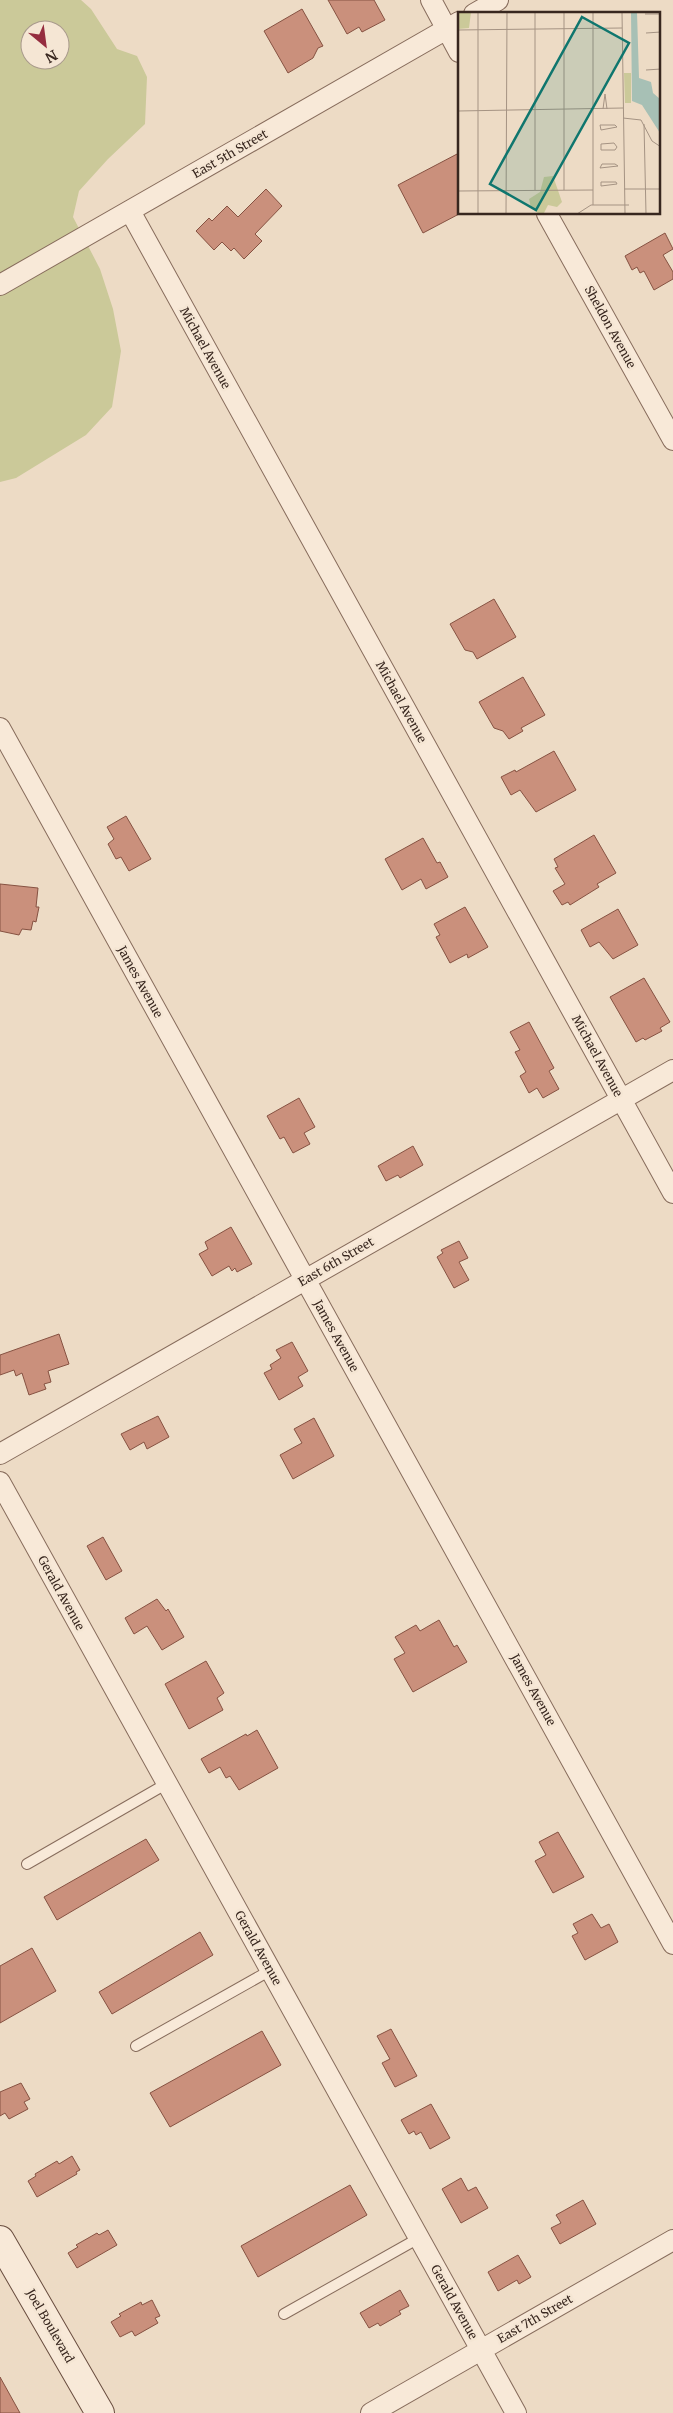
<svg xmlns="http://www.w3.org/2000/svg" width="673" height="2413" viewBox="0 0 673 2413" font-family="Merriweather,serif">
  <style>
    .green { fill: #cbc999; fill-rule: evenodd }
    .building { fill: #ca907c; stroke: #865242 }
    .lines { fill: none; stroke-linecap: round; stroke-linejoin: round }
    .lane-casing { stroke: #876c5c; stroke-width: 12 }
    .street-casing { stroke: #876c5c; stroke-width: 22 }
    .secondary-casing { stroke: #694d3f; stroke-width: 30 }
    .lane { stroke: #f8e9d8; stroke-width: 10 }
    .street { stroke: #f8e9d8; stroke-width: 20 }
    .secondary { stroke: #f8e9d8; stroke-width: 28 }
    .labels { text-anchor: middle; stroke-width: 5; stroke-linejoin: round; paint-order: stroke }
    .street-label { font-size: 12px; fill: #38271f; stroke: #f5e6d4 }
    .inset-road { fill: none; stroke: #a59383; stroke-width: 1 }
    .view { fill: #0f766e; fill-opacity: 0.15; stroke: #0f766e; stroke-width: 2.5 }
    .inset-edge { fill: none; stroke: #38271f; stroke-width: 2.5 }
  </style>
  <rect width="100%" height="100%" fill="#eddbc5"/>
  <!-- green -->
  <path class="green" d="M0 0H81L91 9 117 49 137 56 147 77 145 124 108 159 79 191 73 217 100 269 113 309 121 351 112 407 86 435 16 478 0 482ZM30 30H60V60H30Z"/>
  <!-- building -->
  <path class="building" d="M328 0H374L385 20 362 32 359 27 347 34Z
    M302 9 323 46 318 48 313 58 288 73 264 31Z
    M459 153V214L423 233 398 185Z
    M266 189 282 206 255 234 262 241 244 259 234 248 231 251 222 242 214 250 196 231 209 218 212 221 227 206 238 217Z
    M665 233 673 249 663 255 673 272V279L654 290 644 271 640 273 637 267 632 270 625 256Z
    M494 599 516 637 477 659 473 652 465 650 450 624Z
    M523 677 545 715 521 728 523 731 509 739 503 731 494 728 479 702Z
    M554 751 576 790 536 812 520 790 511 795 501 777 515 770 516 772Z
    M126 816 151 859 129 871 121 857 116 859 108 844 114 839 107 827Z
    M594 835 616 873 597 884 599 887 570 905 568 902 562 905 553 891 565 884 555 868 558 867 554 859Z
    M423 838 437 863 440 862 448 877 426 889 421 879 402 890 385 859Z
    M0 884 38 888 36 907H39L36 922 33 921 31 930 22 929 19 935 0 931Z
    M465 907 488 947 468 958 467 954 450 963 436 937 440 935 434 924Z
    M618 909 638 945 613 959 599 942 590 947 581 930Z
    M644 978 670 1022 660 1028 662 1031 645 1040 643 1038 636 1042 610 997Z
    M529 1022 554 1068 549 1071 559 1089 543 1098 537 1088 529 1093 520 1076 526 1072 515 1052 520 1050 510 1032Z
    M299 1098 315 1127 304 1133 310 1144 293 1153 284 1137 280 1139 267 1116Z
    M413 1146 423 1165 400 1178 398 1175 386 1181 378 1166Z
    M231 1227 252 1264 237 1272 235 1268 232 1271 229 1266 212 1276 199 1254 208 1249 205 1242Z
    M459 1241 468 1258 459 1262 469 1280 454 1288 437 1257 443 1253 441 1250Z
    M59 1334 69 1364 48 1371 51 1382 44 1384 46 1389 29 1395 22 1373 16 1376 14 1370 0 1375V1355Z
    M292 1342 308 1371 298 1377 303 1386 279 1400 264 1373 272 1369 270 1365 281 1358 276 1350Z
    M158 1416 169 1437 147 1449 144 1442 130 1450 121 1434Z
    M314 1418 334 1456 293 1479 280 1455 302 1443 294 1429Z
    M103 1537 122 1571 106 1580 87 1546Z
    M157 1599 166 1611 168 1609 184 1637 162 1650 147 1626 134 1634 125 1618Z
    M439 1620 454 1647 457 1645 467 1662 413 1692 394 1659 405 1653 395 1637 416 1625 420 1631Z
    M206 1661 224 1693 217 1698 223 1710 189 1729 165 1684Z
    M257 1730 278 1768 239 1790 230 1776 226 1778 220 1767 209 1773 201 1759 246 1734 247 1736Z
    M558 1832 584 1877 553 1893 535 1861 546 1855 539 1842Z
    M146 1839 159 1860 57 1920 44 1897Z
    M592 1914 601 1928 609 1924 618 1942 585 1960 572 1936 578 1933 573 1924Z
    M200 1932 213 1955 112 2014 99 1992Z
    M32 1948 56 1991 0 2023V1966Z
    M391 2029 417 2076 395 2087 382 2063 390 2059 377 2036Z
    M262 2031 281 2065 170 2127 150 2093Z
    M21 2083 30 2099 24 2102 28 2109 9 2119 5 2113 0 2116V2092Z
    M431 2104 450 2138 430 2149 421 2132 416 2135 414 2131 409 2134 401 2120Z
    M72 2156 80 2170 76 2172 77 2174 37 2197 28 2181 36 2176 35 2174 57 2161 59 2164Z
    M461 2178 468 2191 476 2187 488 2208 461 2223 442 2189Z
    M350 2185 367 2215 258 2277 241 2246Z
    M583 2200 596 2224 560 2244 551 2228 561 2223 556 2215Z
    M108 2230 117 2245 77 2268 68 2253 78 2247 76 2245 97 2233 99 2235Z
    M518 2255 531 2277 519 2284 517 2280 498 2291 488 2272Z
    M400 2290 409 2306 399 2311 401 2314 380 2326 378 2323 369 2328 360 2313Z
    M152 2300 160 2316 155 2318 158 2323 135 2336 132 2331 120 2337 111 2322 121 2316 119 2314 141 2302 142 2305Z
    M0 2377 20 2413H0Z"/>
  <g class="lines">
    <defs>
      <path id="lane" d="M27 1864 166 1784
        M136 2046 271 1970
        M284 2314 419 2238"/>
      <path id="street" d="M431 0 459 52
        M474 14 498 0
        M130 211 673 1193
        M547 214 673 440
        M0 285 459 22
        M0 728 673 1944
        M0 1454 673 1070
        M0 1482 516 2413
        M371 2413 673 2240"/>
      <path id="secondary" d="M0 2240 100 2413"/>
    </defs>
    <!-- lane casing -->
    <use href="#lane" class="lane-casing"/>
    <!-- street casing -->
    <use href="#street" class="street-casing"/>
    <!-- secondary casing -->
    <use href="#secondary" class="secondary-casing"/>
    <!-- lane -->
    <use href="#lane" class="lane"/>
    <!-- street -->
    <use href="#street" class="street"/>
    <!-- secondary -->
    <use href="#secondary" class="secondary"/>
  </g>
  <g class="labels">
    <!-- street labels -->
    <g class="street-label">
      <text transform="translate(230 154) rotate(-30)" y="4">East 5th Street</text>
      <text transform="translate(610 327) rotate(61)" y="4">Sheldon Avenue</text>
      <text transform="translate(205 348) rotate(61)" y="4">Michael Avenue</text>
      <text transform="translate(401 702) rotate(61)" y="4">Michael Avenue</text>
      <text transform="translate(140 982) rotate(61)" y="4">James Avenue</text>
      <text transform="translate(597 1056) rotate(61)" y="4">Michael Avenue</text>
      <text transform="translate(336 1262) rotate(-30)" y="4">East 6th Street</text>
      <text transform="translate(336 1336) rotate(61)" y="4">James Avenue</text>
      <text transform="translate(61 1593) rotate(61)" y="4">Gerald Avenue</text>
      <text transform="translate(533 1690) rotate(61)" y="4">James Avenue</text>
      <text transform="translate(258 1948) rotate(61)" y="4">Gerald Avenue</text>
      <text transform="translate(454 2302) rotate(61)" y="4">Gerald Avenue</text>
      <text transform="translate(535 2319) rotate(-30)" y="4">East 7th Street</text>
      <text transform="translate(50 2326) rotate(60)" y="4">Joel Boulevard</text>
    </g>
  </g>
  <!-- overview -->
  <g transform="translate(458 12)">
    <rect width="202" height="202" fill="#eddbc5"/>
    <path d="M0 0H13L11 16 0 17ZM166 61H173V91H167ZM95 164 104 190 99 195 90 193 86 201H80L73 196 71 187 82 180 86 165Z" fill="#cbc999"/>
    <path d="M173 0H179L181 66 193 70 195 81 202 87V121L184 93 174 89Z" fill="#a7c0b5"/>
    <path class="inset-road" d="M164 0 167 202M187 2H203M0 18 164 16M188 21 203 20M188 58 203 57M145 97 147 82 149 97M0 99 165 96M165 106 183 108 194 129 203 135M186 112 188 202M142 113H157L159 115 143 118ZM143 132 156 131 159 135 157 138H143ZM144 152H157L160 154 142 156ZM143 170H158L159 172 143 174ZM166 177H203M77 178V0M106 178V0M0 179 135 178M135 193V0M20 202V0M48 202 49 0M119 202 133 193H171"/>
    <path class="view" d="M124 5 171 31 78 198 32 172Z"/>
    <rect width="202" height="202" class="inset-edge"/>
  </g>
  <!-- north arrow -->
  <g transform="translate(45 45) rotate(151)"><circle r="24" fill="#f5e6d4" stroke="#a99a8c"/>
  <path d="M0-4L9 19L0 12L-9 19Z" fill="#952d3f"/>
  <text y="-8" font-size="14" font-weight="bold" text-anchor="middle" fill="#38271f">N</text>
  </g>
</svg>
